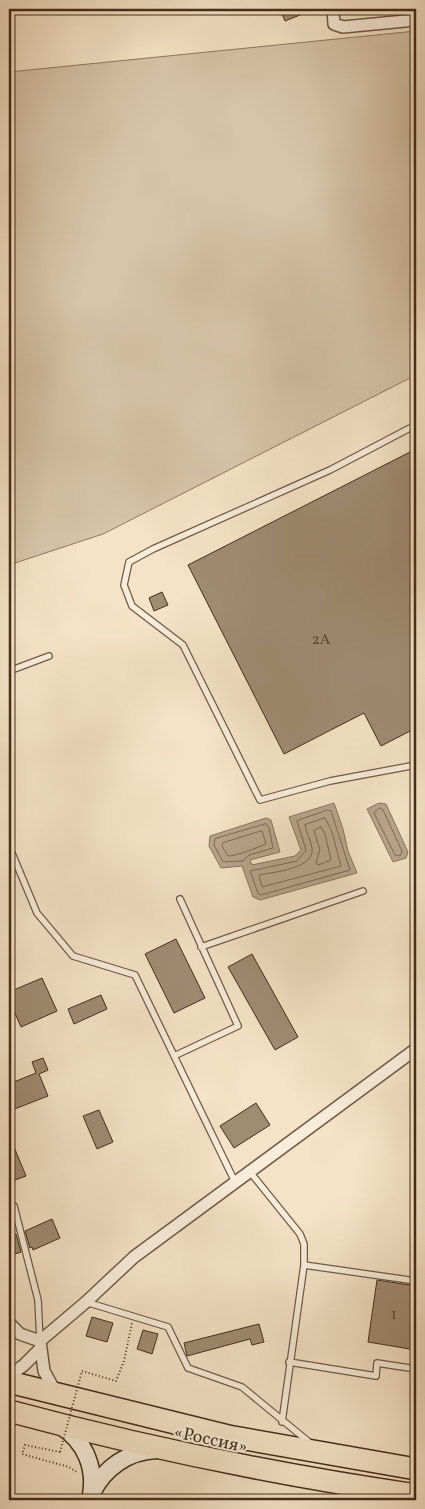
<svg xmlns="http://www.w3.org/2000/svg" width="425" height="1509" viewBox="0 0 425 1509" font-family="Vollkorn,serif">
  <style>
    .green { fill: #d7c4a9; stroke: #8e7860 }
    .water { fill: #b9a58c; stroke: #8a755e }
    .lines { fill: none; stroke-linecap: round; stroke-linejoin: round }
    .shore { stroke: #7e6852; stroke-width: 1 }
    .building { fill: #a08b73; stroke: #442c18 }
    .lane-casing { stroke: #705a44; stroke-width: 8 }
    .street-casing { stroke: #705a44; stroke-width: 14 }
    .secondary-casing { stroke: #442c18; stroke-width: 19 }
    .highway-casing { stroke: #442c18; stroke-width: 24 }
    .path { stroke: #442c18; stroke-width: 2; stroke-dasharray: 1 2.5; stroke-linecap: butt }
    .lane { stroke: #f8eddb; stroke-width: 5.5 }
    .street { stroke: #f8eddb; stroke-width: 11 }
    .secondary { stroke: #f8eddb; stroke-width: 16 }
    .highway { stroke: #f5e3c7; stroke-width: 21 }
    .path-bridge { stroke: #442c18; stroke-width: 2; stroke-dasharray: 1 2.5; stroke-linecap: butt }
    .labels { text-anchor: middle; stroke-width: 4; stroke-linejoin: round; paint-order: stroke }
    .number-label { font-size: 15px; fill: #5b442f }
    .street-label { font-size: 18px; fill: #442c18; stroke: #f8eddb }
  </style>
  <rect width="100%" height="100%" fill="#f5e3c7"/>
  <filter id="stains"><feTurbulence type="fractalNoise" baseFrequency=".004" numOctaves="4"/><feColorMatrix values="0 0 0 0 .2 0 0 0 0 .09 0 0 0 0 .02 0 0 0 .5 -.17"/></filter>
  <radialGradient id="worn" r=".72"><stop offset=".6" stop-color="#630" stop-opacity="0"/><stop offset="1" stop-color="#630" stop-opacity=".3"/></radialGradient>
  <!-- green -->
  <path class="green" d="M416 31V375L103 534 9 565V72Z"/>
  <!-- water -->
  <path class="water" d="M334 803 343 829 348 851 357 873 260 900 253 897 242 866 221 868 209 846 210 836 266 818 271 820 280 852 250 860 252 865 295 856 301 850 289 817Z
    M379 803 386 804 408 852 406 858 393 862 367 809Z"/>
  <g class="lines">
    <!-- shore -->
    <path class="shore" d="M380 808 383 810 402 851 400 856 395 855 374 813Z
      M328 810 331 811 350 870 261 895 258 893 250 871 297 861 306 850 297 821Z
      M325 818 332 832 341 866 262 887 259 875C273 872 315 869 312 848 311 840 306 833 305 825Z
      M266 824 269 828 273 848 249 855 243 861 223 862 214 845 215 839Z
      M321 827 325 834 331 860 318 865 316 862 320 850 314 831Z
      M262 831 266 844C256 848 237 856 228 856L222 846 223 843Z"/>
  </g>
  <!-- building -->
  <path class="building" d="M280 9H315L285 21Z
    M416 449V728L381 746 364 713 284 754 188 565Z
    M162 592 168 605 154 611 149 598Z
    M176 939 205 998 174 1013 145 954Z
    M252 954 298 1037 275 1050 228 967Z
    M42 978 57 1011 21 1027 9 999V992Z
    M101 995 107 1009 74 1024 68 1009Z
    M43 1058 48 1070 39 1074 48 1096 12 1110 9 1102V1084L36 1073 32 1062Z
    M256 1103 270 1125 234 1148 220 1126Z
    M99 1110 113 1142 97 1149 83 1116Z
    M9 1135 26 1176 15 1180 9 1166Z
    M52 1219 60 1238 33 1250 32 1247 30 1248 25 1231Z
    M16 1234 21 1252 9 1256V1238Z
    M377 1280 416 1286V1350L368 1342Z
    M92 1317 113 1323 107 1342 86 1336Z
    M259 1324 264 1342 252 1345 250 1339 187 1356 184 1343Z
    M143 1330 158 1334 152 1354 137 1349Z"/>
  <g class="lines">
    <defs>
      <path id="lane" d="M416 428H410L330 470 153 549 129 562 124 585 132 606 183 645 260 800 330 781 416 765
        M9 671 49 656
        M9 846 37 913 73 956 135 975 235 1182
        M201 947 363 891
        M174 1056 238 1026 180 899
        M250 1172 300 1234 304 1244V1265L282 1422
        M9 1203 14 1206 38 1300 40 1341
        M304 1265 416 1281
        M86 1302 168 1327 188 1368 242 1387 309 1442
        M289 1362 376 1376 377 1363 416 1369"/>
      <path id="street" d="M333 9 334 24 343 27 416 20
        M9 1323 20 1334 40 1341
        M9 1376 24 1365 39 1350
        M56 1393 44 1371 40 1341 86 1302 134 1257 416 1049"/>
      <path id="secondary" d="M59 1425C86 1441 97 1470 90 1500
        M92 1493C104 1468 128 1451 157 1450"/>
      <path id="highway" d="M9 1382 228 1436 416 1469
        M9 1411C143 1447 279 1475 416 1495"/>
    </defs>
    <!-- lane casing -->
    <use href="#lane" class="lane-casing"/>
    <!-- street casing -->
    <use href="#street" class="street-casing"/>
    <!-- secondary casing -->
    <use href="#secondary" class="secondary-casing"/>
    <!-- highway casing -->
    <use href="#highway" class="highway-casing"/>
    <!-- path -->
    <path class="path" d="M82 1371 116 1381 124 1361 132 1323
      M60 1452 25 1445 22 1454 69 1467 78 1473"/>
    <!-- lane -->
    <use href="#lane" class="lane"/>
    <!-- street -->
    <use href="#street" class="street"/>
    <!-- secondary -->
    <use href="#secondary" class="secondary"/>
    <!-- highway -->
    <use href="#highway" class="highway"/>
    <!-- path-bridge -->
    <path class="path-bridge" d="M60 1452 82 1371"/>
  </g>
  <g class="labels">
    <!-- number labels -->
    <g class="number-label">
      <text x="321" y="644">2А</text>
      <text x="394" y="1319">1</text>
    </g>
    <!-- street labels -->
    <g class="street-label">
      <text transform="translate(211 1439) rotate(12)" y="6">«Россия»</text>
    </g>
  </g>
  <!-- margin -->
  <rect width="425" height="1509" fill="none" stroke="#f5e3c7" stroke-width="30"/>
  <rect x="10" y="10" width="405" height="1489" fill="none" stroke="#442c18" stroke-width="2.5"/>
  <rect x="15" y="15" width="395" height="1479" fill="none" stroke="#442c18"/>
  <rect width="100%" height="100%" filter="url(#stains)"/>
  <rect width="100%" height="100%" fill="url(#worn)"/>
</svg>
